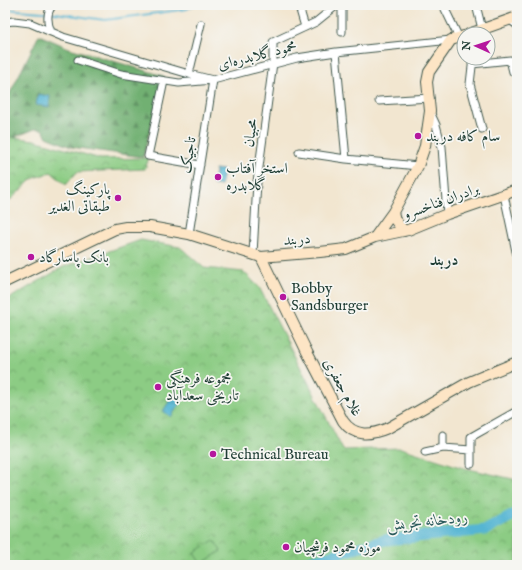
<svg xmlns="http://www.w3.org/2000/svg" width="522" height="570" viewBox="0 0 522 570" font-family="'IM FELL English',Amiri,serif">
  <style>
    .forest { fill: url(#forest-firs); stroke: #487653 }
    .park { fill: url(#park-crowns); stroke: #56845c }
    .pitch { fill: #8ccc84; stroke: #56845c }
    .water { fill: url(#water-ripples); stroke: #3a7984 }
    .lines { fill: none; stroke-linecap: round; stroke-linejoin: round }
    .stream { stroke: #54b5d3; stroke-width: 2 }
    .river { stroke: #54b5d3; stroke-width: 11 }
    .street-casing { stroke: #3f564b; stroke-width: 9 }
    .secondary-casing { stroke: #3f564b; stroke-width: 12 }
    .street { stroke: #fff; stroke-width: 7 }
    .secondary { stroke: #fde5c5; stroke-width: 10 }
    .poi-dot { fill: #b5179e; stroke: #f6f6f2; stroke-width: 1.5 }
    .labels { text-anchor: middle; stroke-width: 3.5; stroke-linejoin: round; paint-order: stroke }
    .street-label { font-size: 15px; fill: #1f3d34; stroke: #f6f6f2 }
    .poi-label { font-size: 15px; fill: #1f3d34; stroke: #f6f6f2; text-anchor: start }
    .neighbourhood-label { font-size: 16px; font-weight: bold; fill: #1f3d34; stroke: #f6f6f2 }
    .water-label { font-size: 16px; font-style: italic; fill: #2c5b5c; stroke: #f6f6f2 }
  </style>
  <defs>
    <pattern id="forest-firs" width="22" height="20" patternUnits="userSpaceOnUse"><rect width="22" height="20" fill="#71b072"/><path d="M5 1l3.5 6h-7zM16 11l3.5 6h-7z" fill="#5c905e"/></pattern>
    <pattern id="park-crowns" width="20" height="18" patternUnits="userSpaceOnUse"><rect width="20" height="18" fill="#8ccc84"/><path d="M2 6a3 3 0 1 1 6 0M12 15a3 3 0 1 1 6 0" fill="none" stroke="#72a76d"/></pattern>
    <pattern id="water-ripples" width="26" height="14" patternUnits="userSpaceOnUse"><rect width="26" height="14" fill="#54b5d3"/><path d="M2 4q2-2 4 0t4 0M15 11q2-2 4 0t4 0" fill="none" stroke="#4594ac"/></pattern>
  </defs>
  <rect width="100%" height="100%" fill="#f6f6f2"/>
  <filter id="ink" filterUnits="userSpaceOnUse"><feTurbulence type="fractalNoise" baseFrequency=".025" numOctaves="2"/><feDisplacementMap in="SourceGraphic" scale="8" xChannelSelector="R" yChannelSelector="G"/><feConvolveMatrix kernelMatrix="1 2 1 2 8 2 1 2 1" color-interpolation-filters="sRGB"/></filter>
  <filter id="wash" filterUnits="userSpaceOnUse"><feTurbulence type="fractalNoise" baseFrequency=".012" numOctaves="4" result="noise"/><feDisplacementMap in="SourceGraphic" scale="16" xChannelSelector="R" yChannelSelector="G"/><feGaussianBlur stdDeviation="0.9" result="paint"/><feColorMatrix in="noise" values="0 0 0 0 0 0 0 0 0 0 0 0 0 0 0 0 0 1.4 0 .05"/><feComposite in="paint" operator="in"/></filter>
  <g filter="url(#wash)">
    <rect width="100%" height="100%" fill="#f2e6d0"/>
    <!-- forest -->
    <path class="forest" d="M39 35 69 48 164 76 143 157 71 147 47 137 42 129H35L12 138 5 135V103Z"/>
    <!-- park -->
    <path class="park" d="M5 136 34 140 101 159 149 158 145 169 77 172 66 185 51 172 32 179 5 205Z
      M141 240 180 247 204 268 244 272 259 287 343 450 401 448 460 467 517 480V565H5V301L63 267Z"/>
    <!-- pitch -->
    <path class="pitch" d="M214 540 221 551 201 564 194 553Z"/>
    <!-- water -->
    <path class="water" d="M38 94 50 96 49 107 36 105Z
      M215 169 224 170 221 186 213 185Z
      M174 394 182 400 171 417 163 411Z"/>
    <g class="lines">
      <!-- stream -->
      <path class="stream" d="M5 9 55 13 105 20 187 9 194 5"/>
      <!-- river -->
      <path class="river" d="M292 565 326 557 385 540 486 530 517 513"/>
    </g>
  </g>
  <g filter="url(#ink)">
    <g class="lines">
      <defs>
        <path id="street" d="M443 5 459 38
          M476 5 482 29
          M300 10 305 27
          M510 20 517 25
          M5 22 14 21 30 23 63 37 189 74 213 80 297 58 336 52 451 40
          M51 32C47 22 46 12 53 5
          M342 32V5
          M336 52 346 159
          M473 58 470 84 482 129
          M78 60 121 74 179 83 213 80 189 234
          M472 64 510 60 513 72
          M189 74 201 24
          M164 81 148 156 200 165
          M379 101 430 98
          M430 112 436 125 442 147 447 214
          M299 152 346 159 418 166
          M504 195 517 256
          M253 254 257 182 273 63V42L316 22 337 5
          M443 435V448
          M425 452 443 448 471 450
          M471 464V437L517 411"/>
        <path id="secondary" d="M469 34 517 17
          M393 212 395 220 404 231
          M375 237 393 212 418 166 425 146 430 111 427 82 429 72 451 40 464 36
          M261 257 308 354 343 421C355 438 371 435 388 428L469 382 517 362
          M5 282 115 229 126 227H150L189 234 261 257 320 252 346 249 375 237 408 230 447 214 517 190"/>
      </defs>
      <!-- street casing -->
      <use href="#street" class="street-casing"/>
      <!-- secondary casing -->
      <use href="#secondary" class="secondary-casing"/>
      <!-- street -->
      <use href="#street" class="street"/>
      <!-- secondary -->
      <use href="#secondary" class="secondary"/>
    </g>
  </g>
  <!-- markers -->
  <g class="poi-dot">
    <circle cx="418" cy="136" r="4"/>
    <circle cx="218" cy="177" r="4"/>
    <circle cx="118" cy="198" r="4"/>
    <circle cx="31" cy="257" r="4"/>
    <circle cx="283" cy="297" r="4"/>
    <circle cx="158" cy="387" r="4"/>
    <circle cx="213" cy="454" r="4"/>
    <circle cx="286" cy="547" r="4"/>
  </g>
  <g class="labels">
    <!-- street labels -->
    <g class="street-label">
      <text transform="translate(257 55) rotate(-14)" y="5">محمود گلابدره‌ای</text>
      <text transform="translate(250 133) rotate(-82)" y="5">محبیان</text>
      <text transform="translate(188 155) rotate(-81)" y="5">تاجیک</text>
      <text transform="translate(441 201) rotate(-20)" y="5">برادران فناخسرو</text>
      <text transform="translate(297 239) rotate(-5)" y="5">دربند</text>
      <text transform="translate(343 387) rotate(61)" y="5">غلام جعفری</text>
    </g>
    <!-- poi labels -->
    <g class="poi-label">
      <text x="426" y="141">سام کافه دربند</text>
      <text x="226" y="173">استخر آفتاب<tspan x="226" dy="17">گلابدره</tspan></text>
      <text x="110" y="194" text-anchor="end">پارکینگ<tspan x="110" dy="17">طبقاتی الغدیر</tspan></text>
      <text x="39" y="262">بانک پاسارگاد</text>
      <text x="291" y="293">Bobby<tspan x="291" dy="17">Sandsburger</tspan></text>
      <text x="166" y="383">مجموعه فرهنگی<tspan x="166" dy="17">تاریخی سعدآباد</tspan></text>
      <text x="221" y="459">Technical Bureau</text>
      <text x="294" y="552">موزه محمود فرشچیان</text>
    </g>
    <!-- neighbourhood labels -->
    <g class="neighbourhood-label">
      <text x="444" y="265">دربند</text>
    </g>
    <!-- water labels -->
    <g class="water-label">
      <text transform="translate(427 520) rotate(-6)" y="6">رودخانه تجریش</text>
    </g>
  </g>
  <!-- margin -->
  <rect width="522" height="570" fill="none" stroke="#f6f6f2" stroke-width="20"/>
  <!-- north arrow -->
  <g transform="translate(476 46) rotate(273)"><circle r="19" fill="#f6f6f2" stroke="#a0aca6"/>
  <path d="M0-3L7 15L0 10L-7 15Z" fill="#b5179e"/>
  <text y="-6" font-size="11" font-weight="bold" text-anchor="middle" fill="#1f3d34">N</text>
  </g>
</svg>
